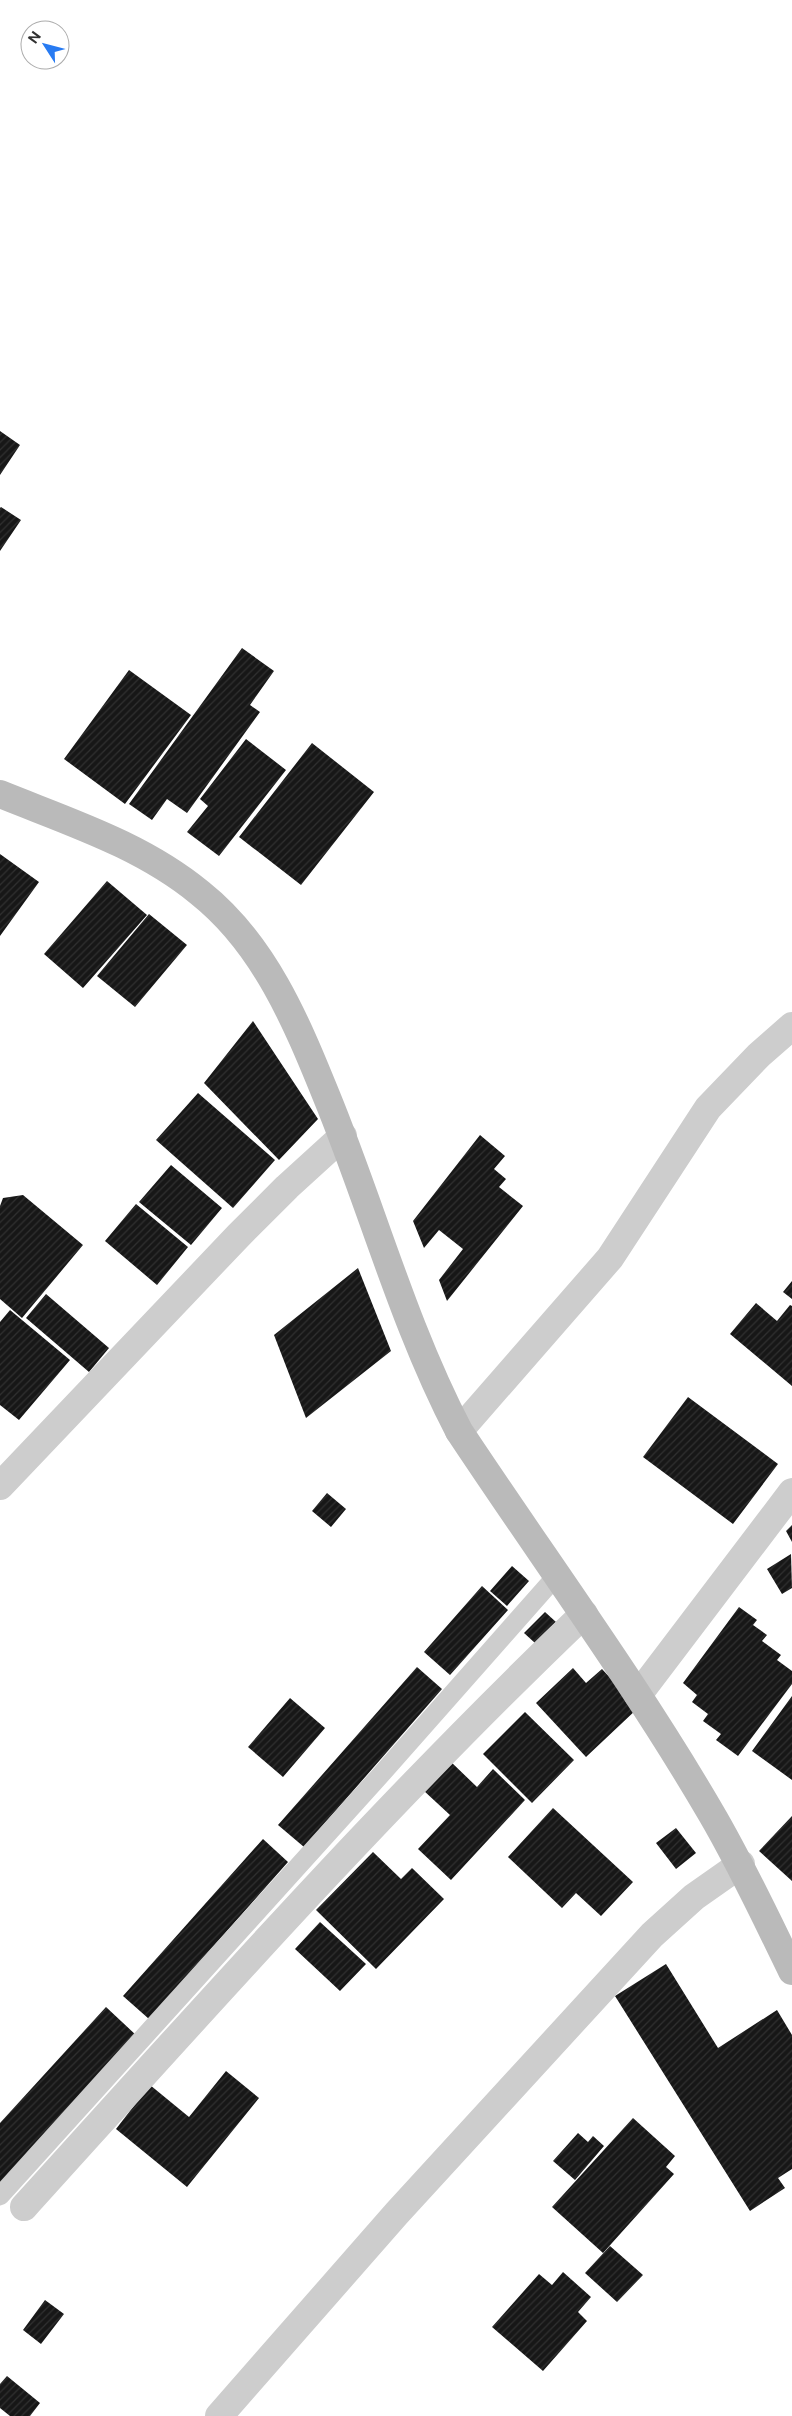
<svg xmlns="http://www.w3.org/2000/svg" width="792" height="2416" viewBox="0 0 792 2416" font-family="'Public Sans',sans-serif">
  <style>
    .building { fill: url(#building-hatch) }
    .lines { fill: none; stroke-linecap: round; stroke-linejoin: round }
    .lane { stroke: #cdcdcd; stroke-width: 19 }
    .street { stroke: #cdcdcd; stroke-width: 28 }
    .secondary { stroke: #bababa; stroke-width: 28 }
  </style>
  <defs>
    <pattern id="building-hatch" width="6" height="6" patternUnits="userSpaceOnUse" patternTransform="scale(1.25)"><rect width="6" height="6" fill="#171717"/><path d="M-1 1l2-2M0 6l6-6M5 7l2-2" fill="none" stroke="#303030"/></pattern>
  </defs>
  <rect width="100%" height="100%" fill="#fff"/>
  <!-- building -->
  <path class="building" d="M0 431 20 445 0 475Z
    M1 507 21 520 0 551V508Z
    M242 648 274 671 250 705 260 712 187 813 167 799 152 820 129 804Z
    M129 670 191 715 125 804 64 759Z
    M246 739 286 770 219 856 187 832 208 806 200 799Z
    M312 743 374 792 301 885 239 837Z
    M0 854 39 882 0 936Z
    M107 881 147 915 83 988 44 954Z
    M149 914 187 945 135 1007 97 976Z
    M253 1021 318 1119 279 1160 204 1083Z
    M198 1093 275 1160 233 1208 156 1140Z
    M480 1135 505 1156 494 1169 506 1179 499 1187 523 1206 447 1301 439 1280 463 1249 439 1230 424 1248 413 1221Z
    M171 1165 222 1208 191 1245 139 1202Z
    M23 1195 83 1245 22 1318 0 1299V1206L3 1198Z
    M136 1204 188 1247 157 1285 105 1241Z
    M358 1268 391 1351 306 1418 274 1335Z
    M792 1281V1299L783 1292Z
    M46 1294 109 1348 89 1372 26 1318Z
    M756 1303 777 1321 790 1305 792 1306V1386L730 1334Z
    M10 1310 70 1360 19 1420 0 1405V1322Z
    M688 1397 778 1464 733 1524 643 1457Z
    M327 1493 346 1509 331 1527 312 1511Z
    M792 1525V1542L786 1531Z
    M791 1554 792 1588 782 1594 767 1569Z
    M512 1566 529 1581 507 1606 490 1591Z
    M482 1586 508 1610 450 1675 424 1652Z
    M739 1607 757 1620 753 1625 767 1635 762 1641 781 1655 777 1660 792 1671V1684L738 1756 716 1740 721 1734 703 1721 708 1714 692 1702 697 1695 683 1683Z
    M545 1612 556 1622 535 1643 524 1633Z
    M417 1667 442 1689 304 1847 278 1825Z
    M573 1668 586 1683 602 1669 638 1708 586 1757 536 1703Z
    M792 1696V1780L752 1751Z
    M290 1698 325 1728 283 1777 248 1747Z
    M525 1712 574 1760 532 1803 483 1754Z
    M450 1761 477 1787 493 1769 525 1800 451 1880 418 1849 450 1815 423 1790Z
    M553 1808 633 1882 601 1916 576 1893 562 1908 508 1857Z
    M792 1816V1881L759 1851Z
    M676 1828 696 1853 676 1869 656 1843Z
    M263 1839 288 1862 149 2019 123 1996Z
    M373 1852 401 1879 412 1868 444 1899 376 1969 316 1910Z
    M320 1922 366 1964 340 1991 295 1949Z
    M666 1964 718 2048 777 2010 792 2035V2169L778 2178 785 2188 750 2211 615 1996Z
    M106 2007 137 2036 0 2186V2123Z
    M226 2071 259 2098 187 2187 116 2129 150 2085 189 2117Z
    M633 2118 675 2156 666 2167 674 2174 603 2253 552 2207Z
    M578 2133 588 2142 593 2136 604 2146 575 2180 553 2161Z
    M610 2246 643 2275 617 2302 585 2273Z
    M563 2272 591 2297 578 2312 587 2321 543 2371 492 2327 539 2274 552 2285Z
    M45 2300 64 2314 41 2344 23 2330Z
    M7 2376 40 2403 30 2416H10L0 2408V2384Z"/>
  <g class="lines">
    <!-- lane -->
    <path class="lane" d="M0 2196 377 1779 558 1574"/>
    <!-- street -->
    <path class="street" d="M459 1431 610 1258 708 1108 759 1055 792 1026
      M0 1486 239 1235 287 1187 343 1136
      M638 1695 792 1492
      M24 2207C206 2006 387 1802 584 1614
      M219 2416 397 2213 652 1935 694 1897 741 1864"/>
    <!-- secondary -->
    <path class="secondary" d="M0 794C69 822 142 845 200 893 264 944 296 1021 326 1095 372 1207 403 1324 459 1431 543 1558 634 1681 711 1813 741 1864 766 1918 792 1971"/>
  </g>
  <!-- north arrow -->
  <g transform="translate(45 45) rotate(306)"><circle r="24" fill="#ffffff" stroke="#acacac"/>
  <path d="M0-4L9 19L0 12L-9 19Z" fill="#287bf2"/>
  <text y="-8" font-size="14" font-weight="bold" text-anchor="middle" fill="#303030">N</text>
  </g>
</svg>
